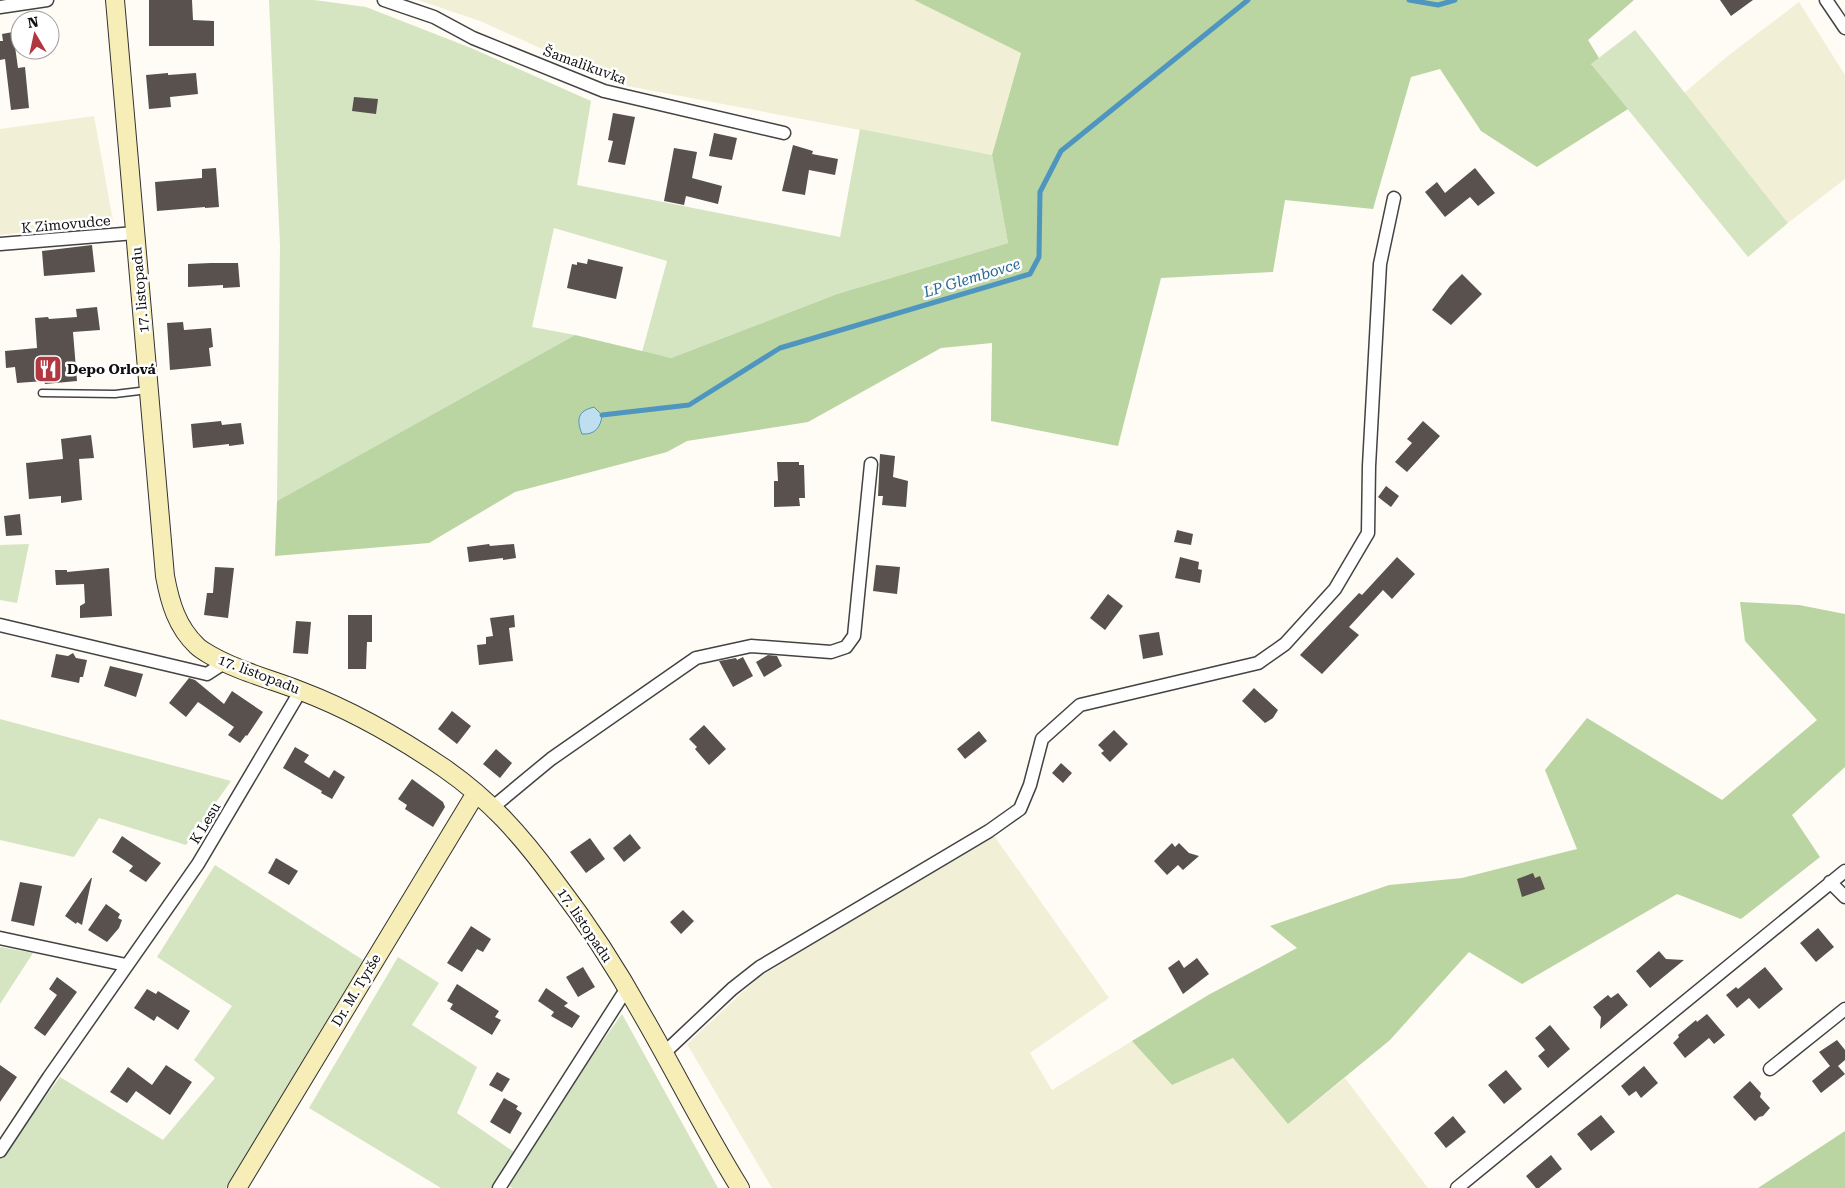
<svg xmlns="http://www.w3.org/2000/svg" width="1845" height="1188" viewBox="0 0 1845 1188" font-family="'Roboto Serif',serif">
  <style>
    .farmland { fill: #f2efd7 }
    .green { fill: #d5e5c1 }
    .forest { fill: #bad4a2 }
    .water { fill: #bfdff0; stroke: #4e95bf }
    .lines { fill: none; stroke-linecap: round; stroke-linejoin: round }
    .stream { stroke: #4e95bf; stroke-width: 5 }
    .building { fill: #58514e }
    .lane-casing { stroke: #434343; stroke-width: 9 }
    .street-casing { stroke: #434343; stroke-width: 15 }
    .secondary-casing { stroke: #323232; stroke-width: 20 }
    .lane { stroke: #fff; stroke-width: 6 }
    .street { stroke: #fff; stroke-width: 12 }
    .secondary { stroke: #f6edb7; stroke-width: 18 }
    .labels { text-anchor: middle; stroke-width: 5; stroke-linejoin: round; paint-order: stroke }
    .street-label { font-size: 14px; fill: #101010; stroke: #fff }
    .poi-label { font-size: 14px; font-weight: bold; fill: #101010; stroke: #fff; text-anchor: start }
    .water-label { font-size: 15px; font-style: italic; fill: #276895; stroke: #fff }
  </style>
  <rect width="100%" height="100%" fill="#fefcf5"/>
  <!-- farmland -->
  <path class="farmland" d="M418 0H914L1021 53 992 155 622 85 480 21Z
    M1799 2 1845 75V179L1788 223 1684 93 1729 55Z
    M94 116 113 221 0 235V129Z
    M992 833 1109 998 1030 1053 1052 1090 1132 1041 1172 1085 1233 1058 1288 1124 1345 1078 1428 1188H772L687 1044 758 978Z"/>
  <!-- green -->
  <path class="green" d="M269 0H314L366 7 471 48 591 101 577 185 840 237 860 129 992 155 1008 243 837 294 671 358 642 352 667 261 554 228 532 327 575 335 277 501 280 246Z
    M1635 30 1788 223 1748 257 1591 64Z
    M29 544 17 603 0 600V545Z
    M0 719 231 781 186 845 99 818 74 857 0 840Z
    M215 865 363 960 226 1188H0V1159L60 1077 163 1140 215 1078 194 1060 232 1006 157 957Z
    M0 947 33 953 0 1004Z
    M398 957 439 983 412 1025 477 1067 457 1113 520 1156 622 1014 718 1188H513L502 1183 498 1188H441L309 1108Z"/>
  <!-- forest -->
  <path class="forest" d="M914 0H1634L1588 40 1599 58 1591 64 1628 109 1537 167 1481 131 1440 69 1411 77 1373 209 1285 200 1273 272 1161 278 1118 446 991 421 992 343 941 348 808 422 687 441 667 452 515 492 429 543 275 556 277 501 575 335 671 358 837 294 1008 243 992 155 1021 53Z
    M1740 602 1799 605 1845 614V767L1792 815 1820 857 1741 919 1677 894 1522 984 1469 952 1390 1040 1288 1124 1233 1058 1172 1085 1132 1041 1210 994 1297 948 1270 926 1389 885 1462 878 1577 849 1545 770 1587 718 1722 800 1817 720 1745 641Z
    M1845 1131V1188H1758Z"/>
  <!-- water -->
  <path class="water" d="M594 407 602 415C601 427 595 435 582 434 576 419 578 411 594 407Z"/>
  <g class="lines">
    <!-- stream -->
    <path class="stream" d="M1409 0 1438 5 1455 0
      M602 415 689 405 780 348 1030 274 1039 257 1040 192 1061 151 1248 0"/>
  </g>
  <!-- building -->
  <path class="building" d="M149 0H192L193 20 214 21V46H149Z
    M1720 0H1753L1731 16Z
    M13 32 18 68 25 67 29 108 11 110 5 59 0 60V41H3L2 34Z
    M168 73V75L196 73 198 94 170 97 171 107 149 109 146 75Z
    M354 97 378 99 376 114 352 111Z
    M613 113 635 117 625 165 608 162 613 141 608 140Z
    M714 133 737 138 732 160 709 156Z
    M793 145 813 151 812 154 838 159 835 175 809 170 805 195 782 191Z
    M674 148 697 152 692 178 722 186 718 204 686 196 684 205 664 201Z
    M216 168 219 207 205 208V207L157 211 155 182 202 178V169Z
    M1475 168 1495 193 1478 206 1470 197 1445 217 1425 192 1437 182 1445 193Z
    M92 245 95 272 44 276 42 251Z
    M588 259 623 267 616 299 567 288 572 264 577 265V262L587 264Z
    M211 263H238L240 287 223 288V285L188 287V264Z
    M1462 274 1482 294 1451 325 1432 310 1450 286Z
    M97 307 100 330 73 332 77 381 45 384 44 381 17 383 15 367 6 368 5 351 37 348 35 318 48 317 49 319 77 317 76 309Z
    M183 322 184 330 211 328 213 347 209 348 211 366 170 370 167 323Z
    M221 421 222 425 241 423 244 444 229 446V444L193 448 191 424Z
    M1423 421 1440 436 1407 472 1395 462 1412 443 1407 439Z
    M91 435 94 458 79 459 82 500 61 503V496L29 499 26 463 63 459 61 439Z
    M880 454 895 456 893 477 908 481 906 507 882 505 883 496H878Z
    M777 462H799V465H804L805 498H799L800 506 774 507V481H778Z
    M1386 486 1399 496 1391 507 1378 497Z
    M20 514 22 535 6 536 4 516Z
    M1177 530 1193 534 1191 545 1174 542Z
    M489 544 490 546 514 544 516 558 503 560V558L469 562 467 547Z
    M1180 557 1199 562 1198 569 1202 570 1200 583 1175 578Z
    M1397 557 1415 574 1392 599 1383 590 1349 627 1359 635 1322 674 1300 655 1359 593 1362 595Z
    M876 565 900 567 897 594 873 591Z
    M215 567 234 568 228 618 204 615 207 593H213Z
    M109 568 112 616 80 618V606L85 603 84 584 56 585 55 570H67V572Z
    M1108 594 1123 606 1105 630 1090 618Z
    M348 615H372V642H367L366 669H348Z
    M514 615 515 627 509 628 513 661 479 665 477 645 486 644V637L493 636 490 618Z
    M296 621 311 622 308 654 293 653Z
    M1159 632 1163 655 1143 659 1139 635Z
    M73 653 76 658 87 660 83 677H80L79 683 51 677 56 654 68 656Z
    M768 655 777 656 782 666 764 677 756 662Z
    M743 657 753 676 733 687 719 661 736 658 737 660Z
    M110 666 143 674 136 697 104 686Z
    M189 678 195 680 224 704 232 691 263 712 247 736 246 735 240 743 228 735 234 727 198 702 186 717 169 703Z
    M1254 688 1278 710 1273 718 1265 723 1242 701Z
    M452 711 471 726 457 744 438 729Z
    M704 725 726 749 709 765 695 749 697 747 689 739Z
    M1114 730 1128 744 1110 762 1101 753 1104 751 1098 745Z
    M979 731 987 741 965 759 957 749Z
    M295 747 309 755 304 762 329 778 334 770 345 777 332 799 321 793 322 791 283 768Z
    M496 749 512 763 500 778 483 764Z
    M1061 763 1072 773 1063 783 1052 773Z
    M412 779 443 802 445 807 433 827 405 809 407 805 398 799Z
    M630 834 641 848 624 862 613 848Z
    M122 836 161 863 146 882 129 871 133 866 112 852Z
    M590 838 605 859 586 873 570 852Z
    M1172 843 1175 847 1179 843 1189 853 1199 856 1183 870 1178 865 1167 875 1154 861Z
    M276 858 298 871 289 885 268 873Z
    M1533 873 1535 878 1540 876 1545 889 1522 897 1517 879Z
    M91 878H92L82 925 77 922 76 924 65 916Z
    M20 882 42 886 34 926 11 921Z
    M106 904 120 914 118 918 122 920 119 928 107 942 88 930Z
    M683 910 694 921 681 934 670 922Z
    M471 926 491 939 483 952 477 949 462 972 447 963Z
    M1818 928 1834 947 1816 962 1800 943Z
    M1659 951 1666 959 1684 960 1650 988 1636 971Z
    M1197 958 1209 974 1183 994 1168 968 1179 960 1184 968Z
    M583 967 595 987 578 997 566 977Z
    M1765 967 1783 989 1759 1009 1749 998 1737 1008 1726 995 1736 987 1738 989Z
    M57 977 77 992 45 1036 34 1028 57 995 49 989Z
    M457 984 499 1011 495 1017 501 1020 492 1035 450 1009 453 1004 447 1001Z
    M546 988 568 1003 564 1006 580 1016 572 1028 551 1016 554 1012 538 1001Z
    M147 989 156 994 158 991 190 1011 178 1030 157 1016 154 1021 134 1008Z
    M1618 993 1628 1005 1600 1029 1601 1017 1593 1007 1608 995 1611 998Z
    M1707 1014 1725 1035 1714 1044 1709 1038 1685 1058 1673 1043 1679 1037 1678 1035 1696 1020 1697 1022Z
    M1550 1025 1570 1049 1548 1068 1538 1056 1545 1050 1535 1038Z
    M1837 1040 1845 1050V1060L1838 1066 1845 1074 1821 1093 1812 1081 1830 1066 1819 1052Z
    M0 1065 17 1077 0 1102Z
    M166 1065 192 1082 170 1115 136 1091 127 1103 110 1092 128 1067 152 1085Z
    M1644 1066 1658 1083 1641 1098 1636 1091 1629 1096 1621 1086Z
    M1506 1070 1522 1089 1504 1104 1488 1085Z
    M497 1072 510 1079 502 1092 489 1085Z
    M1750 1081 1761 1093 1760 1097 1770 1108 1763 1116 1759 1117 1755 1121 1733 1097Z
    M504 1098 518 1106 516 1109 522 1113 510 1134 490 1122Z
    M1601 1115 1615 1132 1591 1151 1577 1134Z
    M1453 1116 1466 1132 1446 1148 1434 1133Z
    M1551 1155 1562 1169 1539 1188H1536L1526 1176Z"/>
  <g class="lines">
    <defs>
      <path id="lane" d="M42 393 115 394 148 390"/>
      <path id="street" d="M384 0 434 17 473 38 604 91 784 133
        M1826 0 1845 28
        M0 7 47 0
        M0 244 135 233
        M0 625 207 674 224 663
        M493 807 551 759 696 658 751 646 831 652 846 647 854 636 871 464
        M1830 882 1845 897
        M0 938 126 965
        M663 1054 732 989 760 967 989 831 1020 809 1030 785 1042 739 1080 705 1258 663 1285 644 1335 589 1368 533 1369 466 1380 264 1394 198
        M1770 1069 1845 1009
        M0 1151 49 1077 198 864 301 690
        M499 1188 627 988
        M1457 1188 1845 871"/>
      <path id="secondary" d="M115 0 165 576C170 603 177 627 197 646 201 650 207 653 212 656 240 672 271 679 301 691 351 710 400 738 444 768 490 800 521 835 554 880 587 923 617 969 643 1016 676 1073 705 1132 740 1188
        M237 1188 476 793"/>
    </defs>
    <!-- lane casing -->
    <use href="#lane" class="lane-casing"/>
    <!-- street casing -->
    <use href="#street" class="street-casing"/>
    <!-- secondary casing -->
    <use href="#secondary" class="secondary-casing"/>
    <!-- lane -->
    <use href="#lane" class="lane"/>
    <!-- street -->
    <use href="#street" class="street"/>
    <!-- secondary -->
    <use href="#secondary" class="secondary"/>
  </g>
  <!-- icons -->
  <defs>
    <symbol id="restaurant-square" viewBox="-11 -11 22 22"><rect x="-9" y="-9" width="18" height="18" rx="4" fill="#b13741" stroke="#fff"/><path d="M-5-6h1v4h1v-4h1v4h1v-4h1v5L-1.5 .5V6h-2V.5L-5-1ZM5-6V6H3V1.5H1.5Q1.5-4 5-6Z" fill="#fff"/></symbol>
  </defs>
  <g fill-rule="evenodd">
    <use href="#restaurant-square" x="32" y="353" width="32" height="32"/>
  </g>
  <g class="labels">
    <!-- street labels -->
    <g class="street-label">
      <text transform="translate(585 65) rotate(20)" y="5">Šamalikuvka</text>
      <text transform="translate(66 224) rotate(-5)" y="5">K Zimovudce</text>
      <text transform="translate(140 290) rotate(-95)" y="5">17. listopadu</text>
      <text transform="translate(259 674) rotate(21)" y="5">17. listopadu</text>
      <text transform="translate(205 823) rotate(-59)" y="5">K Lesu</text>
      <text transform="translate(585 925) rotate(56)" y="5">17. listopadu</text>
      <text transform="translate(356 990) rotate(-59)" y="5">Dr. M. Tyrše</text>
    </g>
    <!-- poi labels -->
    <g class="poi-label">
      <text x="67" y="374">Depo Orlová</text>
    </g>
    <!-- water labels -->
    <g class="water-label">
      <text transform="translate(972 278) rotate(-17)" y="5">LP Glembovce</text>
    </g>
  </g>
  <!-- north arrow -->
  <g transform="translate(35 35) rotate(351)"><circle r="24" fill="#ffffff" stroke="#9f9f9f"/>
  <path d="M0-4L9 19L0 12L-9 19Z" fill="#b13741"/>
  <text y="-8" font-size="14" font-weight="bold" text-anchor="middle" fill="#101010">N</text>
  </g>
</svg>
